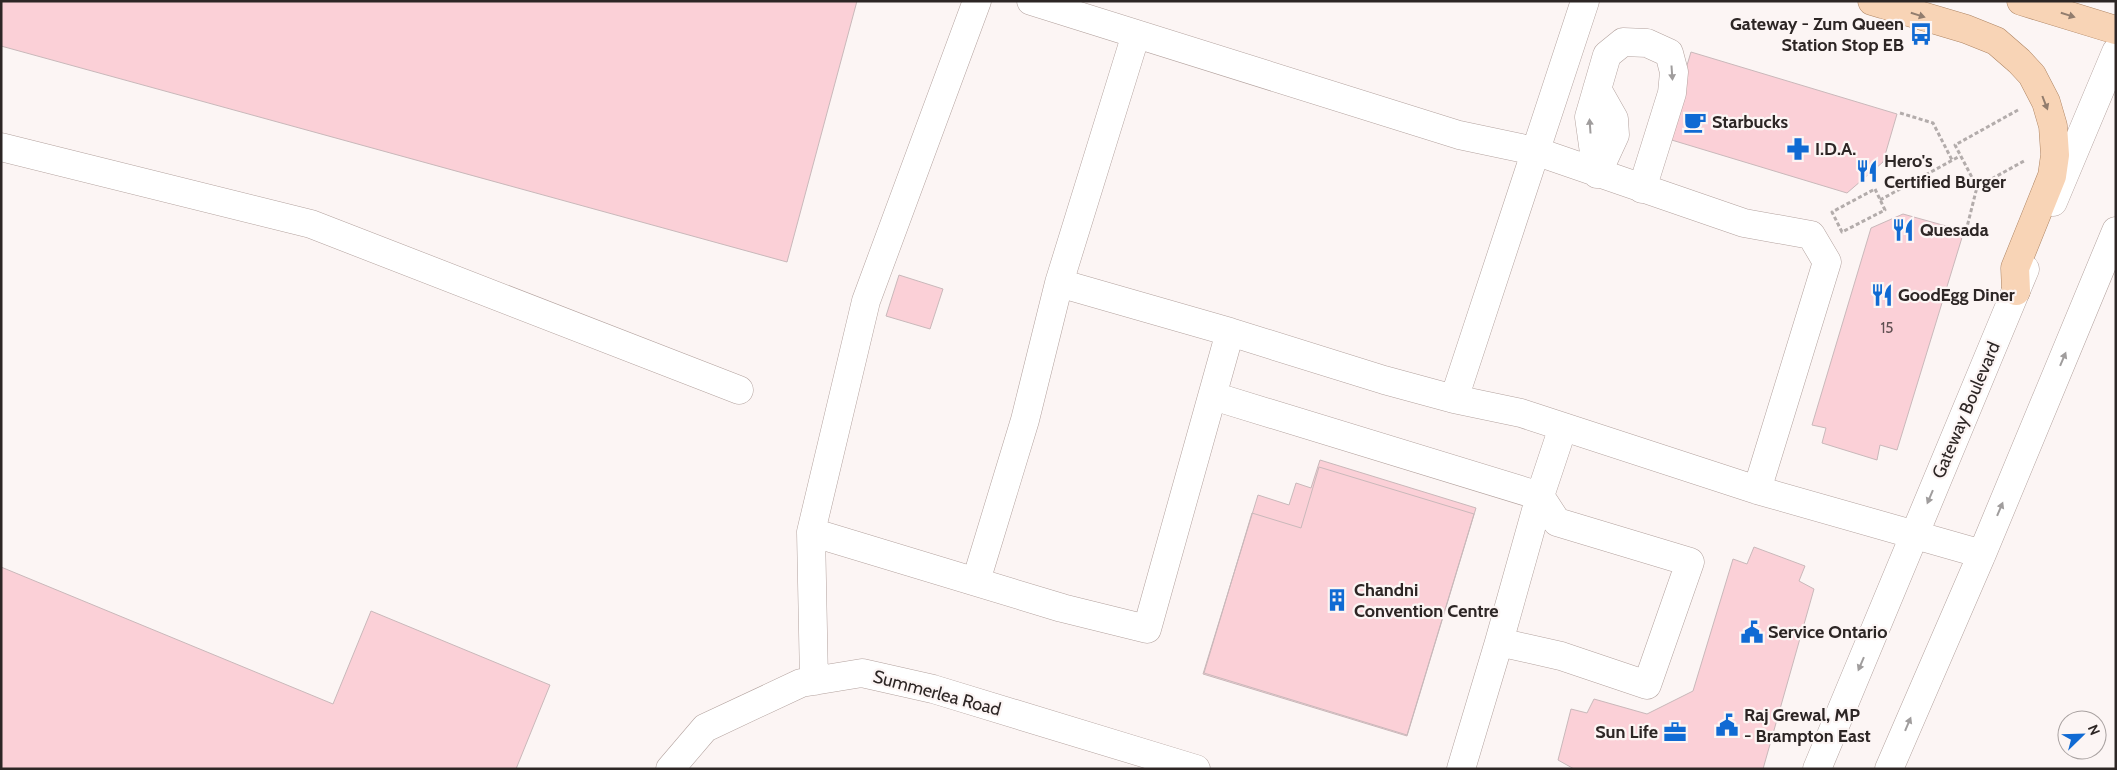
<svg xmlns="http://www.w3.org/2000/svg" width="2117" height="770" viewBox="0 0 2117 770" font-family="Cabin,sans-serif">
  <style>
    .building { fill: #fbd0d7; stroke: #c9b8ba }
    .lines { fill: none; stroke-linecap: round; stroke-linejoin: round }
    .minor-casing { stroke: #b3a29e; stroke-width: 29 }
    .major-casing { stroke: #ae8564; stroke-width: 29 }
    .path { stroke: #b3acab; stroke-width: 3; stroke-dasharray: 4 2.5; stroke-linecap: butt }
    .minor { stroke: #fff; stroke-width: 28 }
    .major { stroke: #f8d4b6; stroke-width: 28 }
    .oneway { fill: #927d6e }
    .oneway2 { fill: #a09d9d }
    .labels { text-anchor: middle; stroke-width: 4.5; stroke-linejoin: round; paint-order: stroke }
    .number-label { font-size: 15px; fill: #605052 }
    .poi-label { font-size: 18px; font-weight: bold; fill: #2d2625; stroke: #fcf5f4; text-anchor: start }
    .street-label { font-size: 18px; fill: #2d2625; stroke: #fcf5f4 }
  </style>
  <rect width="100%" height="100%" fill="#fcf5f4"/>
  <!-- building -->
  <path class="building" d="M1 1H857L787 262 1 46Z
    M1691 52 1897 114 1883 162 1847 193 1665 138Z
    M1903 214 1964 231 1897 450 1880 445 1877 460 1822 443 1826 428 1812 425 1871 228Z
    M899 275 943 289 930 329 886 316Z
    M1320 460 1476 508 1407 736 1203 674 1258 495 1289 505 1296 483 1311 488Z
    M1319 467 1474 514 1407 735 1204 673 1252 513 1301 528Z
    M1754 547 1805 566 1799 581 1814 589 1763 769H1574L1558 760 1571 709 1587 713 1594 699 1647 714 1693 691 1733 559 1747 564Z
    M1 567 333 704 371 611 550 685 516 769H1Z"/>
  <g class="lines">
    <defs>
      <path id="minor" d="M1031 1 1459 135 1535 151 1744 223 1811 235 1827 262 1757 490
        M1 147 311 224 739 390
        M1597 174 1589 117 1607 55 1623 42 1647 43 1669 53 1674 72 1672 93 1642 189
        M1597 174 1615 135 1614 119 1597 89
        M2053 202 2116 52
        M1059 283 1230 332 1384 380 1454 399 1521 413 1757 490 1982 554
        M1213 396 1540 496 1499 642 1461 769
        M1454 399 1585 1
        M811 532 1062 608 1147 629 1230 332
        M976 581 1025 420 1059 283 1136 34
        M1499 642 1561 656 1647 685 1690 562 1557 522 1540 496 1563 427
        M814 681 811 532 866 301 977 1
        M670 769 705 728 801 683 862 673 933 689 1196 769
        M1817 769 2025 269
        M1889 769 1982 554 2116 231"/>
      <path id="major" d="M1872 1 1966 29 1996 41 2019 61 2032 75 2046 102 2053 126 2055 155 2052 176 2015 268 2016 291
        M2021 1 2116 30"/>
    </defs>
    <!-- minor casing -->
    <use href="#minor" class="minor-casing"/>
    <!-- major casing -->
    <use href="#major" class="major-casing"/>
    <!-- path -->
    <path class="path" d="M2018 110 1955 145 1977 187 2024 161
      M1900 113 1933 123 1952 160
      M1875 189 1885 210 1842 232 1832 212Z
      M1880 200 1960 156
      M1966 231 1977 187"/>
    <!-- minor -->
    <use href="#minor" class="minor"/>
    <!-- major -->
    <use href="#major" class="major"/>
  </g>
  <!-- one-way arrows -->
  <defs><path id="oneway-solid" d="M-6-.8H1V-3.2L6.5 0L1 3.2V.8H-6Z" transform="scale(1.25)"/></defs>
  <g class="oneway">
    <use href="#oneway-solid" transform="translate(1918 15) rotate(17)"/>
    <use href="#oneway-solid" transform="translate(2068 15) rotate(17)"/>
    <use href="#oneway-solid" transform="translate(2045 103) rotate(69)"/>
  </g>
  <g class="oneway2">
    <use href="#oneway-solid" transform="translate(1672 73) rotate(86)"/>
    <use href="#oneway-solid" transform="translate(1590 126) rotate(-94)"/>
    <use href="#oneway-solid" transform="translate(2063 359) rotate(-67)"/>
    <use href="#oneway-solid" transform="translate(1930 497) rotate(113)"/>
    <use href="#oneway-solid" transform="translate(2000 509) rotate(-67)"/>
    <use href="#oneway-solid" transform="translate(1861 664) rotate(113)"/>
    <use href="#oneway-solid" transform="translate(1908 724) rotate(-67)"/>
  </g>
  <!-- icons -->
  <defs>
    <symbol id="bus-bare" viewBox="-9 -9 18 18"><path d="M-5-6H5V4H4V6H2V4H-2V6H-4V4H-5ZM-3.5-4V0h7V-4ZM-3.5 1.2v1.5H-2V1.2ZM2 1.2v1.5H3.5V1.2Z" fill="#106ad3" stroke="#fcf5f4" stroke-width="2.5" paint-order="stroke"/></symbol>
    <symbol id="cafe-bare" viewBox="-9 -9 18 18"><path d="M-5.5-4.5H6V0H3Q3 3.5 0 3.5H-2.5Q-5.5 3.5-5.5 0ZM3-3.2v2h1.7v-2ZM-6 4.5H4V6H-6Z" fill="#106ad3" stroke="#fcf5f4" stroke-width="2.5" paint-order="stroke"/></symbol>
    <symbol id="pharmacy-bare" viewBox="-9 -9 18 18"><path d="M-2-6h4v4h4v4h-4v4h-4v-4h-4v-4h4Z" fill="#106ad3" stroke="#fcf5f4" stroke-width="2.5" paint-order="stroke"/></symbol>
    <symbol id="restaurant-bare" viewBox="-9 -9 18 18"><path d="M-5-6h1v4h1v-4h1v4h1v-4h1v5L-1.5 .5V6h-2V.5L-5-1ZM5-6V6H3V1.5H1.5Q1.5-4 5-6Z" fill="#106ad3" stroke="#fcf5f4" stroke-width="2.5" paint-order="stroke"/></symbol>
    <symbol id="building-bare" viewBox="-9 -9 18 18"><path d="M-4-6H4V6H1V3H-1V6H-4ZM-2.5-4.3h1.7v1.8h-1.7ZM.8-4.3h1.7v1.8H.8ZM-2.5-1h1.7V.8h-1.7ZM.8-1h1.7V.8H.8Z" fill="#106ad3" stroke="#fcf5f4" stroke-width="2.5" paint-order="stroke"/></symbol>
    <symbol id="civic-bare" viewBox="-9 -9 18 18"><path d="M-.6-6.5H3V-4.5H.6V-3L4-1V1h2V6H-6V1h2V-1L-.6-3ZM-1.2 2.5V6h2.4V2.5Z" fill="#106ad3" stroke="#fcf5f4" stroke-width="2.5" paint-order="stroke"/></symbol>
    <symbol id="office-bare" viewBox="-9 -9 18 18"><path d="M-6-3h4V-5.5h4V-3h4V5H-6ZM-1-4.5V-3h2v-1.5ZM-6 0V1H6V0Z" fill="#106ad3" stroke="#fcf5f4" stroke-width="2.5" paint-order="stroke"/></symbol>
  </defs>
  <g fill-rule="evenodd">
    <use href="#bus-bare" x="1905" y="18" width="32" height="32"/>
    <use href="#cafe-bare" x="1679" y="106" width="32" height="32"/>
    <use href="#pharmacy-bare" x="1782" y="133" width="32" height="32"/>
    <use href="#restaurant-bare" x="1851" y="155" width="32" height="32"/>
    <use href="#restaurant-bare" x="1887" y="214" width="32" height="32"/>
    <use href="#restaurant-bare" x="1866" y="279" width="32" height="32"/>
    <use href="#building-bare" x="1321" y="584" width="32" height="32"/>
    <use href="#civic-bare" x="1736" y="616" width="32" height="32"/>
    <use href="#civic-bare" x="1711" y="709" width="32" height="32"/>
    <use href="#office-bare" x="1659" y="716" width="32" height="32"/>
  </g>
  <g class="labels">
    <!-- number labels -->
    <g class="number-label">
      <text x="1887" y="333">15</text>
    </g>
    <!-- poi labels -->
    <g class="poi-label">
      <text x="1904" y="30" text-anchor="end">Gateway - Zum Queen<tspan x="1904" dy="21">Station Stop EB</tspan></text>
      <text x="1712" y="128">Starbucks</text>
      <text x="1815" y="155">I.D.A.</text>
      <text x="1884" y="167">Hero's<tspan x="1884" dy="21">Certified Burger</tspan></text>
      <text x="1920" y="236">Quesada</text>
      <text x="1898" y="301">GoodEgg Diner</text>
      <text x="1354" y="596">Chandni<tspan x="1354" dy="21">Convention Centre</tspan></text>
      <text x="1768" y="638">Service Ontario</text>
      <text x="1744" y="721">Raj Grewal, MP<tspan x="1744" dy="21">- Brampton East</tspan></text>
      <text x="1658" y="738" text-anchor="end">Sun Life</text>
    </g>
    <!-- street labels -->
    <g class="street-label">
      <text transform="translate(1966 410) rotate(-67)" y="6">Gateway Boulevard</text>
      <text transform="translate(937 693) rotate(15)" y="6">Summerlea Road</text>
    </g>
  </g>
  <!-- border -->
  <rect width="2117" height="770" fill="none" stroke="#2d2625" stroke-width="5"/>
  <!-- north arrow -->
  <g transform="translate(2082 735) rotate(67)"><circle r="24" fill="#fcf5f4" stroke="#a9a2a1"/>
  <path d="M0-4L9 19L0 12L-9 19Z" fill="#106ad3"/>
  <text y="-8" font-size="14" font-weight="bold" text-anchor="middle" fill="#2d2625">N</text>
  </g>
</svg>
